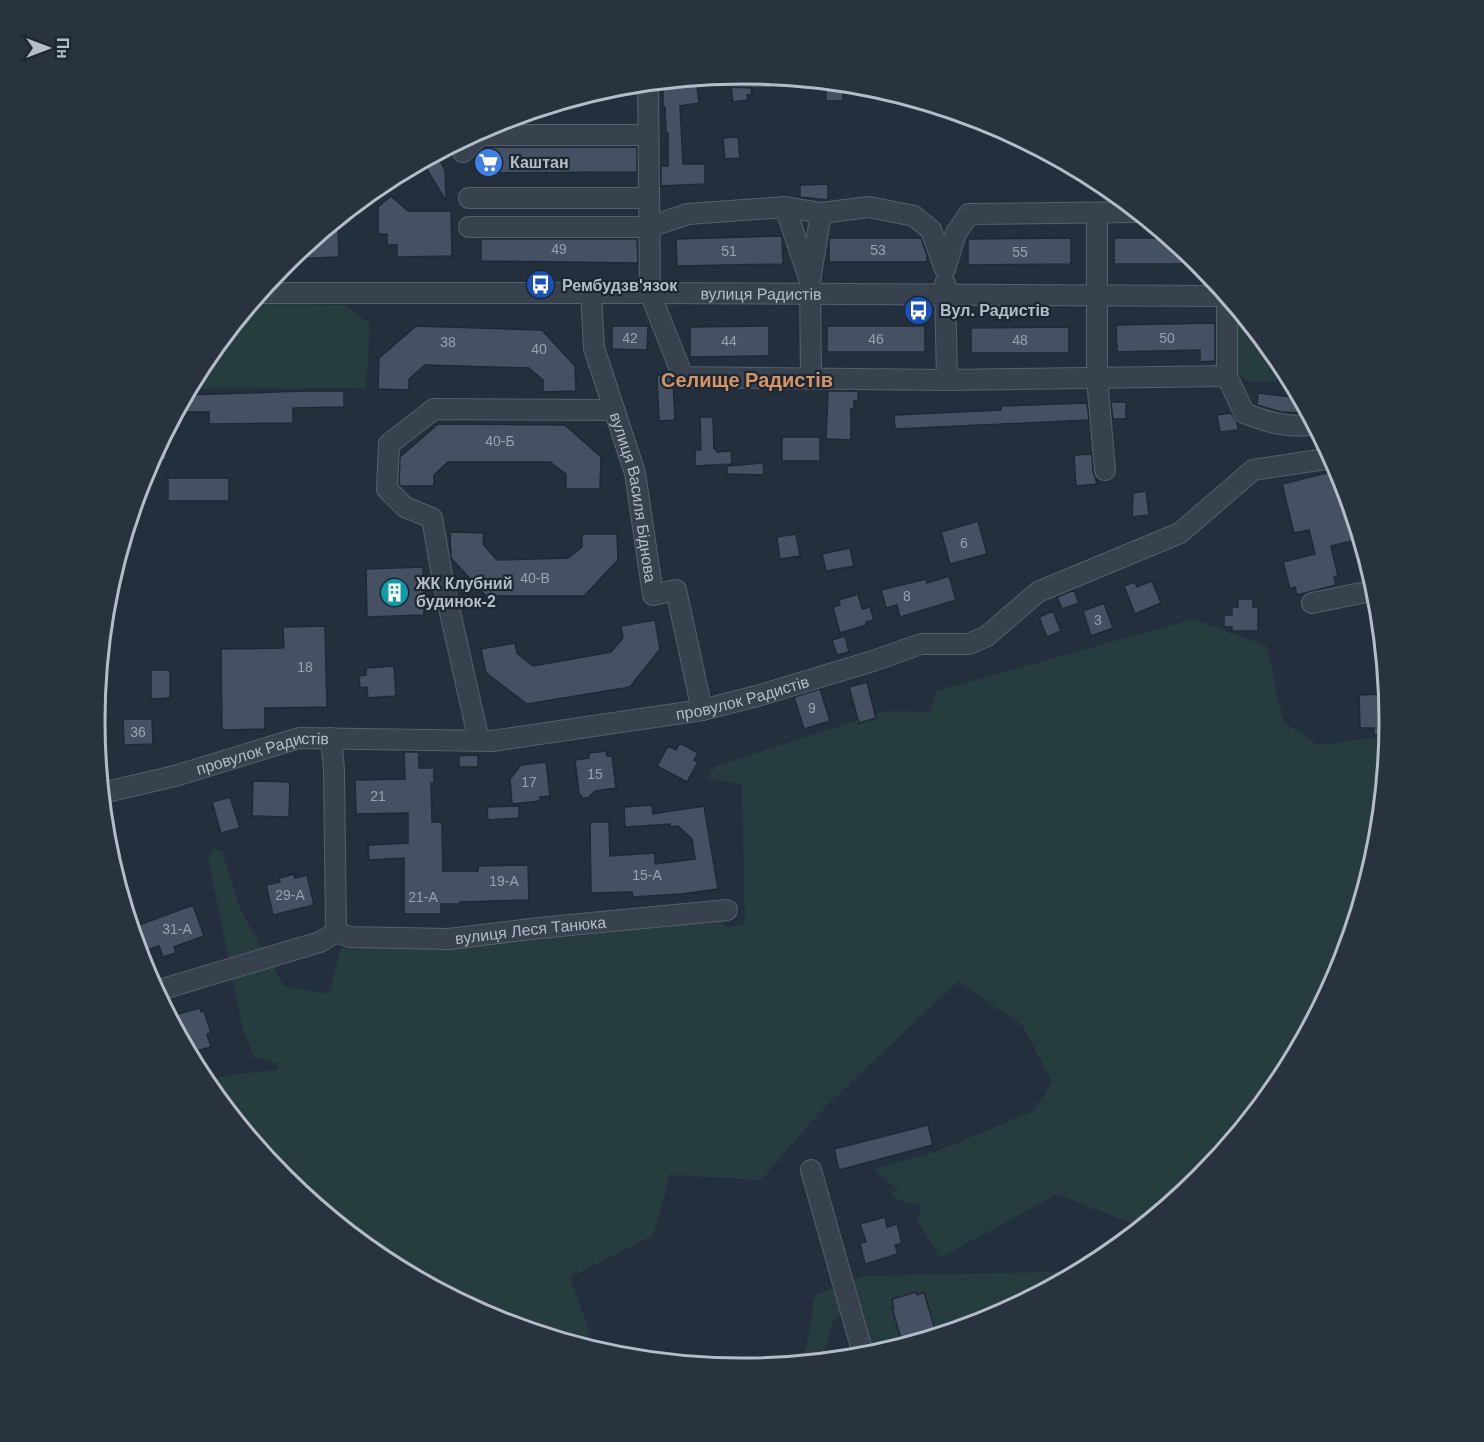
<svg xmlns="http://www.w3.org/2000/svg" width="1484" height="1442" viewBox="0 0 1484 1442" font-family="Helvetica,sans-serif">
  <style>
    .green { fill: #263c3f }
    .building { fill: #455162; stroke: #1f2835; stroke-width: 1.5 }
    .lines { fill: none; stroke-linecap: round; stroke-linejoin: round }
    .minor-casing { stroke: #565f6c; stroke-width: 22 }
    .minor { stroke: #38414e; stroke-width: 20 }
    .labels { text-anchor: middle; stroke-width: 4.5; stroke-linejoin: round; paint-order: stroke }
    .number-label { font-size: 14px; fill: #98a1af }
    .poi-label { font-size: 16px; font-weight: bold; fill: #b4bcc9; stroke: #1d2633; text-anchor: start }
    .street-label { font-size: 16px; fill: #b4bcc9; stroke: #1d2633 }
    .quarter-label { font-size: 20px; font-weight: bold; fill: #d59563; stroke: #1d2633 }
    .rim { fill: none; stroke: #b4bcc9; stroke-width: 3 }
  </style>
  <rect width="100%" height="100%" fill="#242f3e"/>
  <!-- green -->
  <path class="green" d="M251 304 345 305 370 324 366 388 189 389 204 361Z
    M1232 312H1240L1277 357 1276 382 1246 381 1231 364Z
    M1193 619 1267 646 1283 722 1318 745 1388 736 1377 848 1340 969 1280 1081 1200 1179 1127 1239 1133 1224 1057 1194 940 1258 917 1219 920 1212 919 1204C908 1203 897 1203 891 1193L899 1191 874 1169 935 1152 1032 1112 1052 1082 1023 1026 958 981 821 1111 761 1180 670 1175 653 1236 570 1277 591 1336 579 1345 494 1319 382 1259 284 1179 205 1082 229 1075 277 1070 278 1063 254 1057 243 1030 208 858 213 849 222 851 240 909 284 986 329 994 341 948 580 936 717 918 727 928 745 924 742 784 707 778 714 767 885 711 929 712 937 691Z
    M1080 1271 989 1319 868 1356 851 1358 857 1306 833 1320 822 1361 804 1362 815 1295 865 1276Z"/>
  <!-- building -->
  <path class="building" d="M696 79 699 103 680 106 683 164H705V184L661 186V166H668V133H666L665 107H663V81Z
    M826 85H843V101H826Z
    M731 87 751 88 752 94 747 95 748 100 733 102Z
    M738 137 740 158 725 159 723 138Z
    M485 147H637V172L483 173V149Z
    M436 154 445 170 446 201 422 161Z
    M828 184V200L800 197V185Z
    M391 196 408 211H451L452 256 397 257V245H387V234H378V207Z
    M338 219 339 257 290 259Z
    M782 236 783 264 677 266 676 239Z
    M829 238H921L927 255V262H829Z
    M1071 238V264L968 265V239Z
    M1114 238H1169L1200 264H1114Z
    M481 239H637L638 263 481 261Z
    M1215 323V361L1200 362V350L1117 352 1116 325Z
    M416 326 542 330 575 366 576 391 543 392V380L529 368 425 365 409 379V390L378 389 379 358Z
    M612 326H648L647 350 612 349Z
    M769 326V356L690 357V327Z
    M827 326H925V352H827Z
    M1069 327V353H971V328Z
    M657 375H669L673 383 675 420 659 421Z
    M305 391H344V407L293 408V423L209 424V412H177L185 395Z
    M828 391H858V401H854V409H851V440L826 439Z
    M1258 393 1300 398 1308 413 1281 412 1257 405Z
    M1111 402H1126V419H1113Z
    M1087 403 1089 420 895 429 894 415 1001 410V406Z
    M1231 413 1237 422 1238 430 1220 432 1217 415Z
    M700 417H713L714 449H716L717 452 731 451 732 464 695 466V450H701Z
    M438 424 565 425 601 457 600 489H566V474L550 462H448L434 475V486H401L399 484 400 457Z
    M168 429 166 460 151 459 155 452Z
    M782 437H820V461H782Z
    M1092 454 1093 471 1097 484 1076 486 1074 455Z
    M763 463 764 475 727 474V466Z
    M1339 470 1360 539 1331 546 1338 576 1334 577 1336 585 1297 595 1295 587 1290 589 1283 562 1315 554 1309 530 1294 533 1282 484Z
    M168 478H229V501H168Z
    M1146 491 1149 515 1132 517 1133 493Z
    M978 521 987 554 950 564 941 532Z
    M450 532 484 533 483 544 497 560 568 558 582 547V534H617L618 560 584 596H486L451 558Z
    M796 534 800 556 780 559 777 537Z
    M850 548 854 566 826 571 822 554Z
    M423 567 424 615 367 617 366 569Z
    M949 576 956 600 900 617 897 605 886 608 881 590 926 579 927 583Z
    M1152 581 1161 603 1135 614 1124 586 1135 582 1137 587Z
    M1074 590 1079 603 1062 609 1057 597Z
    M858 594 862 609 870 607 874 620 866 622 867 625 840 633 833 607 840 605 839 600Z
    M1238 599H1253V607H1258V631H1232V627H1224V615H1232V607H1238Z
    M1104 603 1113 628 1091 636 1083 611Z
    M1053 611 1061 631 1047 637 1039 617Z
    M655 620 660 649 630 687 527 704 486 673 481 649 515 643 517 653 533 666 611 652 623 638 621 626Z
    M325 626 327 707 265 708V729L222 730 221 649 284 648 283 627Z
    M845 636 849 652 837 655 832 640Z
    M394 666 396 696 368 698 367 687 360 688 359 676 366 675V668Z
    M151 670H170V698L151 699Z
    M867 682 876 718 859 723 849 687Z
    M820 689 830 721 804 729 794 697Z
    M1387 694 1389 721 1388 735H1374V728H1360L1359 695Z
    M123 719H152L153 744 124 745Z
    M680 743 698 753 694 760 698 762 687 782 657 766 668 746 676 750Z
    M606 751 607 756H612L616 788 595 791 588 798H582L579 793 575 760 589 758V753Z
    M404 752H419V768H434V783H431L432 822H442L443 871H478V866L528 865 529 900 460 902V904H441V914H404V858L369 860 368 845 408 843V813L356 814 355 780 405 779Z
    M478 755V767H459V756Z
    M546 762 550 796 540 797V801L512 804 510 779 521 765Z
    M253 781 290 782 289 817 252 816Z
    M230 797 240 828 221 833 212 802Z
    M652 805 653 814 704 806 718 889 681 894 633 897 632 892 591 893 590 822H609L610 856 655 853V864L695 859 692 839 678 826 670 827V824L625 827 624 807Z
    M519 806V818L488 820 487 807Z
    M294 874 295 878 307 875 314 905 273 915 266 885 280 882 279 878Z
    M193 905 204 936 174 947 176 953 163 957 159 946 139 953 131 928Z
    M200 1008 201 1012 204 1011 211 1033 207 1034 211 1047 189 1053 183 1042 175 1015Z
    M928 1125 933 1145 839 1170 834 1149Z
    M885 1217 887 1227 897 1224 902 1243 895 1245 898 1254 865 1264 860 1243 866 1242 860 1224Z
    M916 1292 917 1295 924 1292 936 1333 902 1342 892 1308H894L892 1299Z"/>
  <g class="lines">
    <defs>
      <g id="minor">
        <path d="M725 75 768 76"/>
        <path d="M648 83 650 293 683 377 947 380 1227 376"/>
        <path d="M463 152 480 135H648"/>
        <path d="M469 198H648"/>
        <path d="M785 207 809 278"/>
        <path d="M1097 213V378L1105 470"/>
        <path d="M469 227H649L688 214 785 207 821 213 869 207 914 216 931 230 945 269 956 233 969 214 1138 212"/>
        <path d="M945 284 947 380"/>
        <path id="s1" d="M259 293H650L1227 296"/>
        <path id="s2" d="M591 293 594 348 635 473 653 595 676 590 702 710"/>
        <path d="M1227 297V376L1244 413C1267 422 1290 429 1314 424"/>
        <path d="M811 378 810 281 821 213"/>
        <path d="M1312 603 1376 590"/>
        <path d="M331 738 334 770 336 932"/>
        <path d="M479 741 443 581 432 518 405 507 387 489 389 444 434 409 614 410"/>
        <path id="s3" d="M102 793 175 776 299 738 492 741 702 710 757 696 873 661 921 644H969L987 636 1038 592 1180 533 1253 470 1332 458"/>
        <path id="s4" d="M336 932 350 937 449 939 539 928 727 910"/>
        <path d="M156 991 320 942 336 932"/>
        <path d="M811 1170 864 1357"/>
      </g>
    </defs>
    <!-- minor casing -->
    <use href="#minor" class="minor-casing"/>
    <!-- minor -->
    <use href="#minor" class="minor"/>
  </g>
  <!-- icons -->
  <defs>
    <symbol id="supermarket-disc" viewBox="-11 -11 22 22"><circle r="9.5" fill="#3f7fe0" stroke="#1d2633"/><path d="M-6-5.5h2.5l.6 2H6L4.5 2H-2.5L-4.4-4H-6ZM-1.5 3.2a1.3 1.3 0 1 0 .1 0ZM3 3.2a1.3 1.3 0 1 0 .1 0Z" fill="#fff"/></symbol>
    <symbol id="bus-disc" viewBox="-11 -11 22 22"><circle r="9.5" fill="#1a4fb4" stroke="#1d2633"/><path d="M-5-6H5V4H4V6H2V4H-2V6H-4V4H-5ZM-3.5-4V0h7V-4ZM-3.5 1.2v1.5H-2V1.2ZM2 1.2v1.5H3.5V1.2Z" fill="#fff"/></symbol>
    <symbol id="building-disc" viewBox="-11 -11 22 22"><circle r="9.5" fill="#0f9aa8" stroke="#1d2633"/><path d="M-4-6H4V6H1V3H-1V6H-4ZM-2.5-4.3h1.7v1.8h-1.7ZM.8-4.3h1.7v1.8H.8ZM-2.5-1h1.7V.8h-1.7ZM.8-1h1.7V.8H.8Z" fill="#fff"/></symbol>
  </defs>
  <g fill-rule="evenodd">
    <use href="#supermarket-disc" x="472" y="146" width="33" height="33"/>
    <use href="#bus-disc" x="524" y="268" width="33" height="33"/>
    <use href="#bus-disc" x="902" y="294" width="33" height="33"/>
    <use href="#building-disc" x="378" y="576" width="33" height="33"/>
  </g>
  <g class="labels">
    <!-- number labels -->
    <g class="number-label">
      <text x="559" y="254">49</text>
      <text x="878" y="255">53</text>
      <text x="729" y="256">51</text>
      <text x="1020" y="257">55</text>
      <text x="630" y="343">42</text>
      <text x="1167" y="343">50</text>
      <text x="876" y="344">46</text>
      <text x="1020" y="345">48</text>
      <text x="729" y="346">44</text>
      <text x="448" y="347">38</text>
      <text x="539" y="354">40</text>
      <text x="500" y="446">40-Б</text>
      <text x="964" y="548">6</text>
      <text x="535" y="583">40-В</text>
      <text x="907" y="601">8</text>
      <text x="1098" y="625">3</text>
      <text x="305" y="672">18</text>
      <text x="812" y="713">9</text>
      <text x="138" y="737">36</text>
      <text x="595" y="779">15</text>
      <text x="529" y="787">17</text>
      <text x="378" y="801">21</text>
      <text x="647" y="880">15-А</text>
      <text x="504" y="886">19-А</text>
      <text x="290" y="900">29-А</text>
      <text x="423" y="902">21-А</text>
      <text x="177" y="934">31-А</text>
    </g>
    <!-- poi labels -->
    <g class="poi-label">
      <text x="510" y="168">Каштан</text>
      <text x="562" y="291">Рембудзв'язок</text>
      <text x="940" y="316">Вул. Радистів</text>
      <text x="416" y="589">ЖК Клубний<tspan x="416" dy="18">будинок-2</tspan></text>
    </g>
    <!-- street labels -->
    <g class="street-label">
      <text dy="6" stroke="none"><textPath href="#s1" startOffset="502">вулиця Радистів</textPath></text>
      <text dy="6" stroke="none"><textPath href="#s2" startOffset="210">вулиця Василя Біднова</textPath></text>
      <text dy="6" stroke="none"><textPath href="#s3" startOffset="652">провулок Радистів</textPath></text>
      <text dy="6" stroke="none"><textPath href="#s3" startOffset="166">провулок Радистів</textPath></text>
      <text dy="6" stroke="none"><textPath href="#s4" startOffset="196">вулиця Леся Танюка</textPath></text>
    </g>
    <!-- quarter labels -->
    <g class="quarter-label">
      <text x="747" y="387">Селище Радистів</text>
    </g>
  </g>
  <!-- crop -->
  <path d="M0 0H1484V1442H0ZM105 721a637 637 0 1 1 1274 0a637 637 0 1 1-1274 0Z" fill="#29323f" fill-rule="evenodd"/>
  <path class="rim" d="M105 721a637 637 0 1 1 1274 0a637 637 0 1 1-1274 0Z"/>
  <!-- north arrow -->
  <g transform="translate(48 48) rotate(90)" stroke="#1d2633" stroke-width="4.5" paint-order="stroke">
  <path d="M0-4.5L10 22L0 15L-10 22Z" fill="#b4bcc9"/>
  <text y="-9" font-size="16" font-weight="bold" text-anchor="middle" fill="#b4bcc9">Пн</text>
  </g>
</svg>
